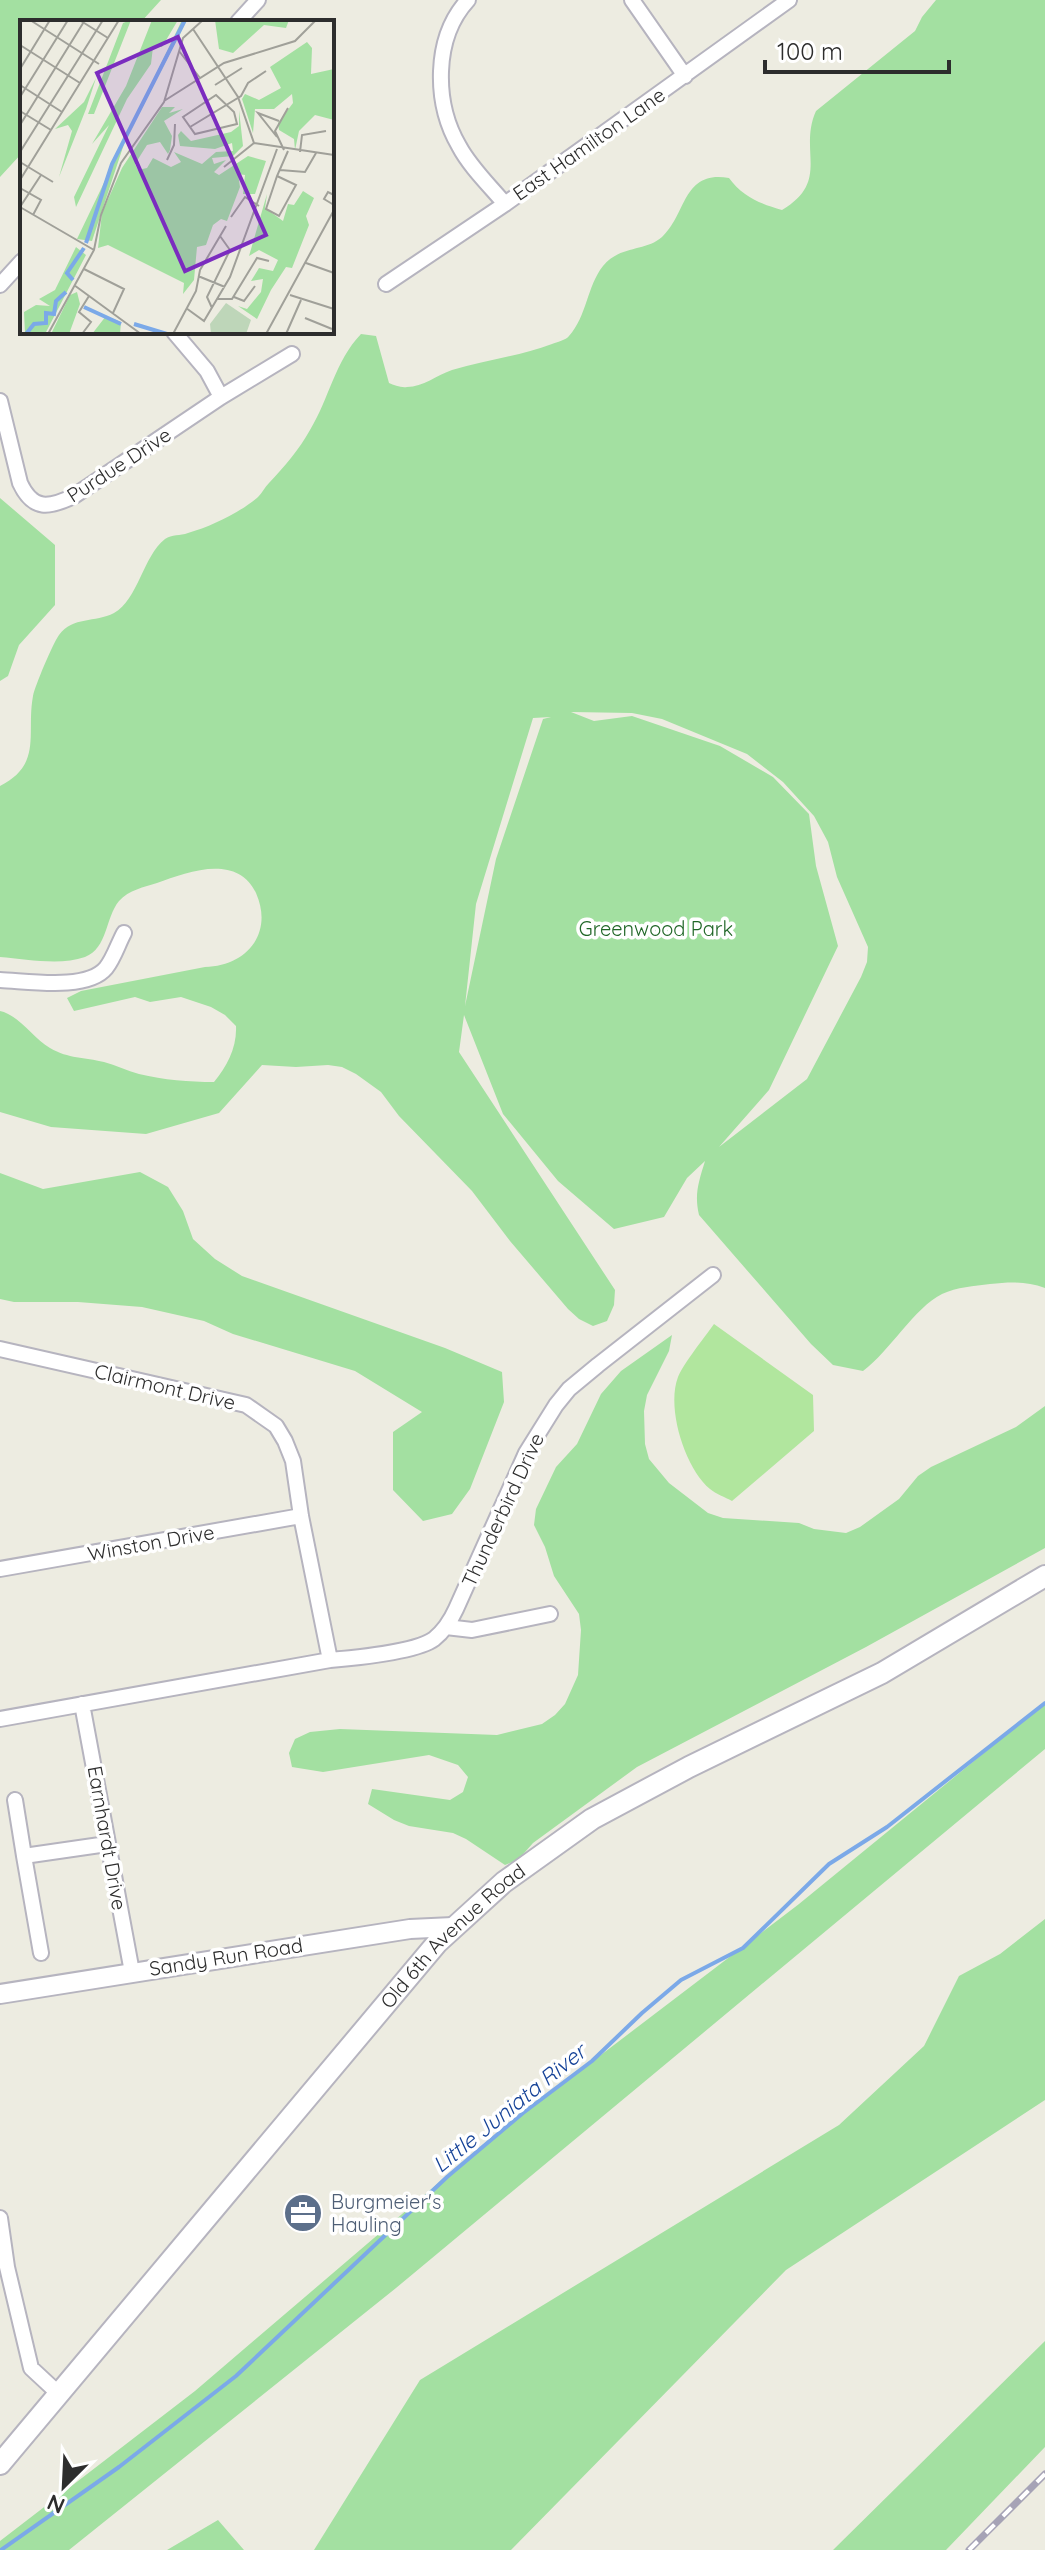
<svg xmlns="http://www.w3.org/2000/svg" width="1045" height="2550" viewBox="0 0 1045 2550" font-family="Quicksand,sans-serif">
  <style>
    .green { fill: #a3e0a1; fill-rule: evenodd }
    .pitch { fill: #b1e69e }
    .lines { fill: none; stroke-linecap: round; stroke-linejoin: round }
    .stream { stroke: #7ba9e8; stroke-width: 4 }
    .minor-casing { stroke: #b6b4bf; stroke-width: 18 }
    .tertiary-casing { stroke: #b6b4bf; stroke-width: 22 }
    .secondary-casing { stroke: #b6b4bf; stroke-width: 24 }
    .minor { stroke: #fff; stroke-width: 14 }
    .tertiary { stroke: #fff; stroke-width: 18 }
    .secondary { stroke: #fff; stroke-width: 20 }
    .rail-casing { stroke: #a6a3b6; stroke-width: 7 }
    .rail { stroke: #fff; stroke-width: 4; stroke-dasharray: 12; stroke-linecap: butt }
    .labels { text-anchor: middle; stroke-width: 7; stroke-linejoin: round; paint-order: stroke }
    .street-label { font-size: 20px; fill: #2d2d2d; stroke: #fff }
    .park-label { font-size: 20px; fill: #206727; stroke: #fff }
    .service-label { font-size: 20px; fill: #4e5e75; stroke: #fff; text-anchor: start }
    .water-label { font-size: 22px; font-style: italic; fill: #164398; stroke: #fff }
    .inset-river { fill: none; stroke: #7ba9e8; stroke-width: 4 }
    .inset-road { fill: none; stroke: #a0a099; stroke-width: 2 }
    .view { fill: #7b2cbf; fill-opacity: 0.15; stroke: #7b2cbf; stroke-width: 4 }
    .inset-edge { fill: none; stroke: #2d2d2d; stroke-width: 4 }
  </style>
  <rect width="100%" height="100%" fill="#edece1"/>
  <!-- green -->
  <path class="green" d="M0 0H161L141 22H22V153L0 177Z
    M936 0H1045V1288C1026 1281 1010 1282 990 1284 974 1286 957 1287 942 1294 914 1308 890 1351 863 1371L833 1365 811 1344 699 1215C694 1194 699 1181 705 1161L687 1178 664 1217 614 1229 558 1181 503 1114 464 1015 459 1052 615 1290 614 1305 607 1321 593 1326 579 1319 568 1309 510 1241 472 1191 399 1116 381 1092 356 1074 342 1067 328 1065 296 1067 262 1065 219 1113 146 1134 51 1127 0 1112V1011C19 1015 33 1038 50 1048 69 1059 84 1057 104 1062 116 1065 127 1071 139 1074 164 1080 189 1082 214 1082 227 1066 237 1048 236 1026L225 1015 211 1007 181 997 150 1002 135 997 74 1011 67 998 81 991 205 967C246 966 274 934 256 893 237 853 187 872 157 883 144 887 129 890 119 901 105 918 108 948 85 957 60 966 26 959 0 957V786C43 764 26 734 33 696 35 686 53 643 59 635 73 616 95 623 114 613 138 600 143 556 165 539 172 534 180 536 188 533 212 526 239 513 258 497 262 493 265 487 269 483 284 467 299 450 310 430 329 399 335 361 361 334L376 336 389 383C394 385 401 388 407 387 423 387 437 375 452 370 486 360 520 356 552 344 557 342 566 340 569 336 587 316 587 286 603 266 620 245 645 252 662 237 687 214 682 170 729 178 742 196 760 204 782 210 831 181 798 151 816 111L915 31 922 17ZM571 712 632 713 662 719 747 754 783 782 814 816 828 842 837 877 868 947 867 962 861 977 807 1079 719 1147 769 1090 838 946 816 866 809 814 773 777 720 746 632 716 594 721ZM551 717 543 719 496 859 465 1006 476 904 533 718Z
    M0 498 55 545V605L19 645 8 676 0 681Z
    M140 1172 168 1187 183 1211 193 1239 215 1259 242 1276 445 1348 502 1372 504 1402 470 1489 452 1514 423 1521 393 1490V1432L422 1412 355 1371 233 1334 204 1321 142 1307 78 1302H14L0 1299V1173L43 1189Z
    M672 1335 669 1351 647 1395 644 1411 645 1444 649 1459 669 1483 708 1513 723 1518 799 1523 814 1529 846 1533 860 1527 899 1499 918 1476 931 1467 1016 1427 1045 1406V1548L866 1647 637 1767 533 1843 518 1860 505 1865 466 1839 453 1833 409 1826 394 1820 368 1804 372 1789 450 1800 463 1792 468 1777 458 1765 429 1755 323 1772 292 1767 289 1753 295 1739 310 1732 340 1729 497 1735 542 1724 555 1715 565 1704 578 1675 581 1630 579 1614 554 1576 545 1547 534 1525 536 1509 556 1467 577 1444 601 1394 621 1371Z
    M1045 1703V1749L396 2288 69 2550H0V2541L195 2391 484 2144 799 1904Z
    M1045 1919V2100L786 2270 511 2550H314L420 2380 839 2125 924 2046 959 1976 1000 1954Z
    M1045 2341V2447L946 2550H833Z
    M218 2520 244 2550H167Z"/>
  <!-- pitch -->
  <path class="pitch" d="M714 1324 813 1395 814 1431 732 1501C725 1497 716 1494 710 1489 685 1468 666 1408 678 1377 684 1363 704 1338 714 1324Z"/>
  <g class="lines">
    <!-- stream -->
    <path class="stream" d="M1 2550 119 2467 236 2376 447 2177 523 2113 592 2061 642 2013 681 1980 743 1948 829 1864 887 1827 1045 1703"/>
    <defs>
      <path id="minor" d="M468 0C433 38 434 103 459 146 470 167 490 186 505 204
        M632 0 685 76
        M238 22 258 0
        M386 284 505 204 789 0
        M0 285 22 261
        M174 332 207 371 221 397
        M0 401 20 483C33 511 49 508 74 496L221 397 292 354
        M0 980C28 981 87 991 106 968 114 958 118 944 124 933
        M0 1349 246 1405 276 1426 285 1441 293 1461 301 1516 330 1660 0 1719
        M0 1569 301 1516
        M446 1627 472 1630 550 1614
        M330 1660C354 1658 416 1652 434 1639 444 1631 451 1620 456 1609L526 1453 556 1405 569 1389 598 1365 713 1275
        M82 1704 132 1972
        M15 1800 24 1856 107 1844
        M24 1856 41 1953
        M0 2218 7 2267 31 2368 59 2394"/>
      <path id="tertiary" d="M0 1994 410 1929 453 1927"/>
      <g id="secondary">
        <path id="s1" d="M0 2464 437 1943 504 1882 592 1819 689 1767 882 1673 1045 1576"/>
      </g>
    </defs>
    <!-- minor casing -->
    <use href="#minor" class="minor-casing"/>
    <!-- tertiary casing -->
    <use href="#tertiary" class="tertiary-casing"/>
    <!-- secondary casing -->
    <use href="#secondary" class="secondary-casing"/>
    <!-- minor -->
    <use href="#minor" class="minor"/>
    <!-- tertiary -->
    <use href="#tertiary" class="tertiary"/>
    <!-- secondary -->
    <use href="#secondary" class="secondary"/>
    <defs>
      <path id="rail" d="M969 2550 1045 2474"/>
    </defs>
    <!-- rail casing -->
    <use href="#rail" class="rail-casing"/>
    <!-- rail -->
    <use href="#rail" class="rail"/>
  </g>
  <!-- icons -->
  <defs>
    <symbol id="office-disc" viewBox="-11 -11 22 22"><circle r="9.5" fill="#5c6f8a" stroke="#fff"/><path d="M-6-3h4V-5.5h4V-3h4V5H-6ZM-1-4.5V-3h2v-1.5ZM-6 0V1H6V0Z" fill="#fff"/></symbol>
  </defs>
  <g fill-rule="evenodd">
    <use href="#office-disc" x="281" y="2191" width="44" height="44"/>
  </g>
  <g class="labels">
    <!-- street labels -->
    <g class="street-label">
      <text transform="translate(589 144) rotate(-35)" y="7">East Hamilton Lane</text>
      <text transform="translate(119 465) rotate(-33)" y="7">Purdue Drive</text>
      <text transform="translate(165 1387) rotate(13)" y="7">Clairmont Drive</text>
      <text transform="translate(503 1510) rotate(-65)" y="7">Thunderbird Drive</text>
      <text transform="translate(151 1543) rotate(-10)" y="7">Winston Drive</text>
      <text transform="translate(107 1838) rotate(80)" y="7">Earnhardt Drive</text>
      <text dy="7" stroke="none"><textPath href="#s1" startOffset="696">Old 6th Avenue Road</textPath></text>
      <text transform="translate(226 1957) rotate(-9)" y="7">Sandy Run Road</text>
    </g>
    <!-- park labels -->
    <g class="park-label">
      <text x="656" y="936">Greenwood Park</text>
    </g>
    <!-- service labels -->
    <g class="service-label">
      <text x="331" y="2209">Burgmeier's<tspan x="331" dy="23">Hauling</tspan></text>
    </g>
    <!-- water labels -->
    <g class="water-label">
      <text transform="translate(509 2108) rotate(-39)" y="8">Little Juniata River</text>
    </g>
  </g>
  <!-- overview -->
  <g transform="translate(20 20)">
    <rect width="314" height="314" fill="#edece1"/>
    <path d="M111 0 74 94H68L103 3ZM132 0H158L142 27H133L131 44 107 79 56 187 54 177 89 105 72 124 106 66ZM162 0H167L105 121 72 221 57 219ZM269 0 266 8 244 5 213 33 199 29 195 0ZM287 22 292 28 291 54 314 49V100L295 95 279 111 275 130 274 119 259 110 258 103 273 83 272 74 254 89H235L233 113 222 79 225 74 239 80 261 68 250 47ZM76 58 66 89 39 157 52 111 48 105 35 109 64 82ZM142 87H155L149 93 163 89 144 101 152 116 150 130 148 134 140 122 127 125 115 144 118 150 127 148 133 138 151 147 161 142 154 132 182 144 196 132 213 131 212 123 195 129 160 126 158 115 161 111 171 121 211 112 219 106V90L223 126 213 136 192 138 194 144 206 140 194 152 199 155 228 136 246 141 235 174H223L225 155 218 154 220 167 207 201 201 199 193 205 186 225 177 227 174 260 163 274 164 263 88 225 78 228 82 193 102 148ZM283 171 294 178 286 196 289 205 272 248 266 247 251 270 237 299 218 286 227 289 241 272 243 259 231 261 239 248 253 251 258 240 239 230 229 236 247 174 245 188 263 201 268 184 274 185ZM56 227 66 235 25 314H5L4 292 16 285 30 286 19 279 35 270ZM57 272 60 284 49 314H31L50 275ZM86 296 101 302 100 314H72Z" fill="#a3e0a1"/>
    <path d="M206 283 231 300 226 314H191L190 304Z" fill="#bed6b9"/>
    <path class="inset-river" d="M66 223 92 144 165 0M53 260 47 253 64 228M64 287 101 304M114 304 147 314M6 314 14 304 26 303V293L34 294 36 281 46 272"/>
    <path class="inset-road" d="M10 0 79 44M61 1 88 18M173 9 218 77 234 123 314 135M0 25 60 63M159 31 180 58M0 49 30 0M0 65 42 92M195 65 222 48M196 75 214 92 217 104 175 114 163 97ZM0 77 48 0M144 81 204 43 275 21 296 0M0 91 31 110M0 105 65 0M170 107 221 76 228 63 246 51M257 117 238 93 259 101M264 130 255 111 268 88M0 132 83 0M280 132 282 115 306 111M147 140 154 125 155 104M0 142 33 162M204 147 234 123M260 150 285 152 296 133M257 156 276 165 259 196 246 189 257 156 268 131M0 160 99 0M0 168 21 180 13 195M314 175 308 172 304 179 314 185M0 187 21 155M0 187 74 230M211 197 225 177 239 186M286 243 314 253M64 249 104 269 93 293M178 256 205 267M54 265 121 314M270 275 314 289M214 277 224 281 235 266M197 279H212L237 238 249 241M166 288 184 301 210 257 257 129M192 288 187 277 210 230 200 216M285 298 312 309M28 314 74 230 81 195 101 143 144 82 163 18 183 0M62 314 71 302 59 292 69 276M153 314 176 271 180 250 206 206M246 314 314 190M266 314 281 280"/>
    <path class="view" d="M158 17 246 215 165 251 77 53Z"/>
    <rect width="314" height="314" class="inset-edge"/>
  </g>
  <!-- north arrow -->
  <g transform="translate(64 2486) rotate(204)" stroke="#ffffff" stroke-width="6" paint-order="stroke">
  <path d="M0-6L14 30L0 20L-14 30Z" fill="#2d2d2d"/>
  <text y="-12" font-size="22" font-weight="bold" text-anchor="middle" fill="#2d2d2d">N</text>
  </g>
  <!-- scale -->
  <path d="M765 60v12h184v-12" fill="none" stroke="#2d2d2d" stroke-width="4"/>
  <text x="777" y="60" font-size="24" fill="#2d2d2d" stroke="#ffffff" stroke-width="6" paint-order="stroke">100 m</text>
</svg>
